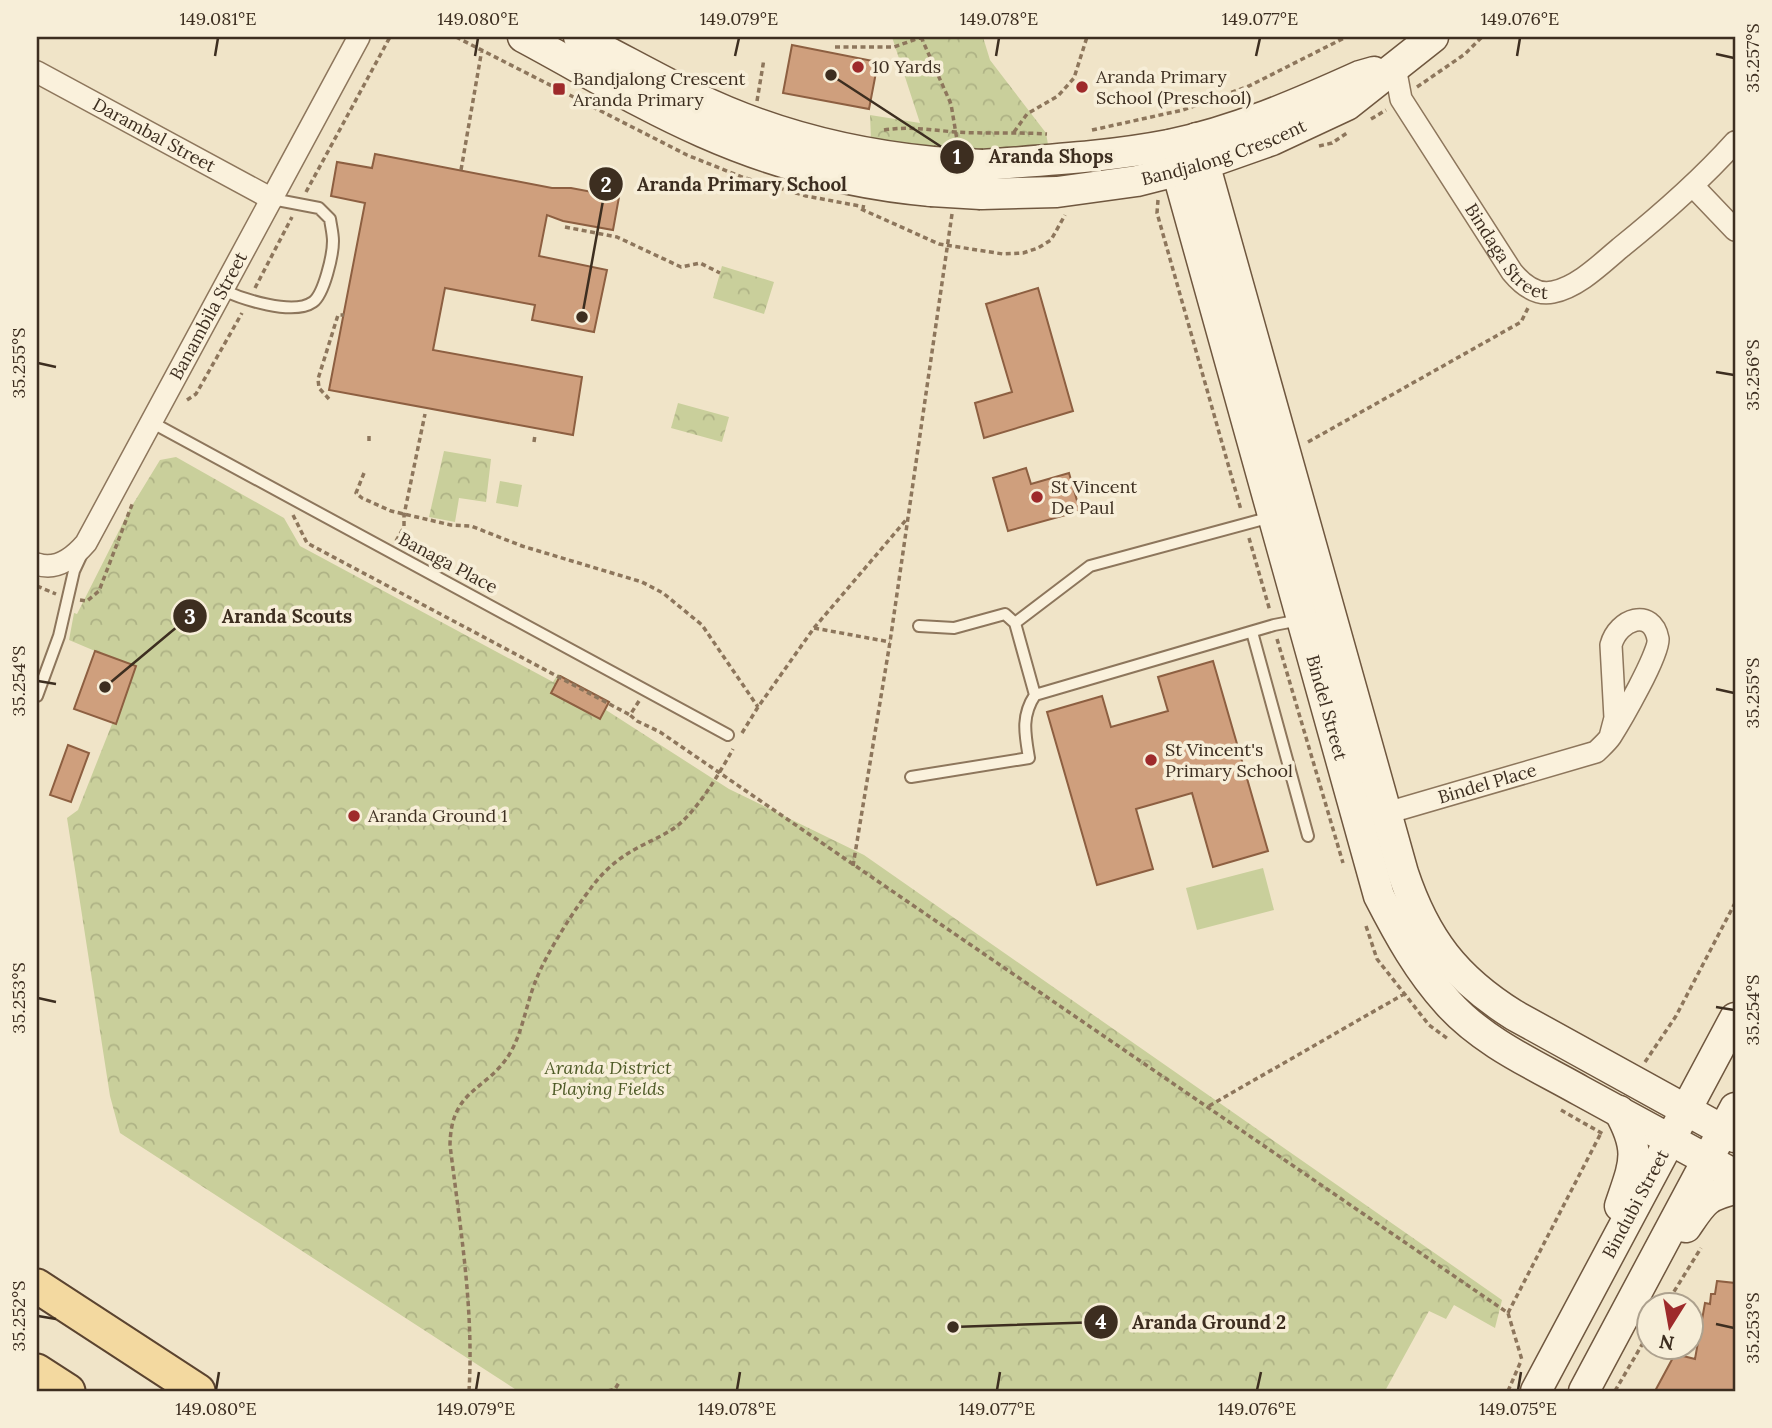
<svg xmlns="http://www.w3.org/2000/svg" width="1772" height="1428" viewBox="0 0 1772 1428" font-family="Lora,serif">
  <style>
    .green { fill: #c9cf9b }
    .forest { fill: url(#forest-crowns) }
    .building { fill: #cf9f7d; stroke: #8d5f41; stroke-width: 2 }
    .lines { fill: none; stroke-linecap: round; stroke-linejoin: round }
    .lane-casing { stroke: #8d765c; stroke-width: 14 }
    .street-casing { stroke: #8d765c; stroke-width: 24 }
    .secondary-casing { stroke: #6f573f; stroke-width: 33 }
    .primary-casing { stroke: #5b4430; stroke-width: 37 }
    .path { stroke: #8d765c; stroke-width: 3.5; stroke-dasharray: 5 3.5; stroke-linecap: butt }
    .lane { stroke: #faf1dc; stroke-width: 10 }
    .street { stroke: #faf1dc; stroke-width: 21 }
    .secondary { stroke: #faf1dc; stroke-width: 30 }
    .primary { stroke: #f3d9a0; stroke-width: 33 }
    .secondary-bridge-casing { stroke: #6f573f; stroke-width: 33; stroke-linecap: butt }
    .secondary-bridge { stroke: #faf1dc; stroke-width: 30 }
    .ticks { fill: none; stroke: #3d2e20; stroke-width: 2.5 }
    .poi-dot { fill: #9e2a2b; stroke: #f7eed8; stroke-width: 2.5 }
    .labels { text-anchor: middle; stroke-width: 7; stroke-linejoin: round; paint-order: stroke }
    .poi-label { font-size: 18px; fill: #3d2e20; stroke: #f7eed8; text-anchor: start }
    .street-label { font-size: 18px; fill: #3d2e20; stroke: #f7eed8 }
    .park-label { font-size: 18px; font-style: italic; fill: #4d5a26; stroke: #f7eed8 }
    .leader { fill: none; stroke: #3d2e20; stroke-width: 2.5 }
    .callout-dot { fill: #3d2e20; stroke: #f7eed8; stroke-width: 2.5 }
    .mark-label { font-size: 21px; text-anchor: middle; font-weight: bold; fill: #fff }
    .callout-label { font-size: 19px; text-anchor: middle; font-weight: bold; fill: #3d2e20; stroke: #f7eed8; stroke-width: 7; stroke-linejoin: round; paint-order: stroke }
    .neatline { fill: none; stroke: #3d2e20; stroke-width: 2.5 }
    .ticks-label { font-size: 18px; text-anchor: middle; fill: #3d2e20 }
  </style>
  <defs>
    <pattern id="forest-crowns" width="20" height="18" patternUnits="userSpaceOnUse" patternTransform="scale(1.75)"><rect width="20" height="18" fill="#c9cf9b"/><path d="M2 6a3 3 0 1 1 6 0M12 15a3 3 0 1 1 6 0" fill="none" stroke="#aeb285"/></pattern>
  </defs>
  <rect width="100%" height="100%" fill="#f0e4c8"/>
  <!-- green -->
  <path class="green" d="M500 481 522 485 518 507 496 503Z
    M1263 868 1274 910 1197 930 1186 888Z"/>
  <!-- forest -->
  <path class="forest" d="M892 37H983L990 60 1046 133 1050 156 926 148 871 139 870 115 920 123Z
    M722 266 774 282 764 314 713 298Z
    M678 403 729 417 722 442 671 428Z
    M444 451 491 459 486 502 459 498 455 522 429 517Z
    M176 457 284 518 300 546 553 682 558 674 610 702 606 710 729 789 864 855 1502 1300 1495 1328 1454 1305 1446 1319 1429 1311 1385 1391H518L120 1133 110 1096 67 818 78 810 131 676 91 661 95 651 69 640 74 613 77 614 130 509 160 460Z"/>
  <!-- building -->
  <path class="building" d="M792 45 878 62 869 109 783 93Z
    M375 154 552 188H571L619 197 613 230 563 221 547 215 539 256 607 270 594 332 532 320 535 305 445 288 433 350 582 377 573 435 329 390 365 203 331 196 337 162 372 168Z
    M1038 288 1073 411 984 438 975 403 1012 392 986 304Z
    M1026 468 1031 484 1069 473 1080 511 1008 531 993 478Z
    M95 651 136 666 116 724 74 709Z
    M1213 661 1268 851 1213 867 1192 793 1136 809 1153 869 1097 885 1047 712 1102 696 1111 727 1168 711 1158 677Z
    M560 676 609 702 600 719 551 693Z
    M68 745 89 753 71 802 50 795Z
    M1717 1281 1735 1283 1734 1391H1655L1675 1354 1695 1359 1705 1303 1710 1304 1711 1294H1715Z"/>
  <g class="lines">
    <defs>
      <path id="lane" d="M223 290C242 299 293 316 313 302 324 294 333 255 333 241 333 234 331 226 330 219L319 208 272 199
        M151 422 728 735
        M1271 517 1090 566 1015 623 1035 695 1274 625 1300 620
        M919 626 954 628 1005 614 1015 623
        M1252 632 1308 836
        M37 696 59 636 74 571 81 556
        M911 777 1029 758C1025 734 1021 716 1035 695"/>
      <g id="street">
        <path id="s1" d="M1395 67 1401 99 1512 272C1522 284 1536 296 1553 292 1578 287 1601 264 1620 248 1661 215 1700 181 1735 142"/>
        <path id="s2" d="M37 72 272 199"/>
        <path d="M1693 186 1735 230"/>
        <path id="s3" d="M37 564C57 571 74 557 86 543L359 37"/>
        <path id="s4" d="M1373 817 1596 752C1601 747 1607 742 1611 736 1620 722 1660 653 1658 639 1652 607 1618 619 1611 645L1615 718 1610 737"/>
      </g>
      <g id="secondary">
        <path d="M523 37C583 69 641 105 703 132 775 164 852 184 931 191"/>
        <path d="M579 37C618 57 656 78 694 97 768 133 851 154 933 162"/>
        <path d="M1197 138 1403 873C1425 939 1455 978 1514 1015L1735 1137"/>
        <path id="s5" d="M1170 145 1379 896C1399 935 1419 971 1448 1003 1484 1043 1535 1065 1581 1091 1632 1119 1684 1147 1735 1175"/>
        <path d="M982 165C1045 160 1107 157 1169 145 1236 131 1298 104 1360 76L1374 72"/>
        <path id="s6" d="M981 194 1057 192 1137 181 1204 164 1272 140 1347 105 1433 37"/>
        <path d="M1619 1111C1642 1152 1634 1164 1620 1206"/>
        <path d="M1686 1227C1703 1202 1705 1196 1735 1189"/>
        <path id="s7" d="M1536 1391 1735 1018"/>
        <path d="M1584 1391 1735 1108"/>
      </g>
      <path id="primary" d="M37 1286 198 1391
        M37 1371 68 1391"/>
    </defs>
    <!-- lane casing -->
    <use href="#lane" class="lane-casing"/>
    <!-- street casing -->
    <use href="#street" class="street-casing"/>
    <!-- secondary casing -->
    <use href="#secondary" class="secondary-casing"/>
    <!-- primary casing -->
    <use href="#primary" class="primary-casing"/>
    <!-- path -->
    <path class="path" d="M456 37 687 155 742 177 806 196 865 207
      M921 37 951 104 957 140
      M835 47H894L922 37
      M1417 87 1465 54 1482 37
      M757 101 764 59
      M1371 119 1386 110
      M884 130C909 126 931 130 955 132 985 134 1017 132 1047 134
      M1092 130 1183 110 1249 86 1346 37
      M1014 132 1027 114 1058 96 1074 78 1087 37
      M1319 146 1332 143 1347 133
      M461 170 482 49
      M306 192 390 37
      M1158 200 1157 213 1241 510
      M861 209 939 244 1003 254 1023 253 1038 248 1051 240 1065 215
      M565 227 617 237 681 267 700 263 720 273
      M255 288 292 217
      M329 399 319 388 318 379 338 315H344
      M187 400 196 394 242 313
      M369 441V436
      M534 442 535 435
      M1308 442 1521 322 1528 308
      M364 473 356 493 362 498 391 511 451 525 471 526 522 546 642 582 663 593 702 625 758 707
      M293 515 307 543 630 715
      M1249 538 1270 611
      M396 541 404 527V515L425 414
      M37 586 56 594
      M80 600 87 601 99 591 133 502
      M814 628 906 520
      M1277 639 1343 863
      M639 701 630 715 637 721 660 732 1508 1313 1522 1360
      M742 733 758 707 814 628 890 642
      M853 866 890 642 952 214
      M1366 926 1377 959 1429 1025 1448 1039
      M1645 1062 1676 1016 1735 903
      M1209 1106 1404 994
      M1561 1110 1603 1134
      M1665 1306 1701 1248
      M1508 1313 1601 1133
      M469 1391C474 1308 460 1227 450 1145 451 1089 485 1092 509 1055 523 1032 526 1004 536 980 546 954 574 910 591 888 604 870 620 857 639 847 652 840 665 835 677 826 699 808 719 774 733 749
      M608 1391 615 1389 620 1381
      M1508 1391 1521 1361
      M1615 1391 1650 1331"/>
    <!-- lane -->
    <use href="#lane" class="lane"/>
    <!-- street -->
    <use href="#street" class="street"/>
    <!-- secondary -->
    <use href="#secondary" class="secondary"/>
    <!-- primary -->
    <use href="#primary" class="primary"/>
    <defs>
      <path id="secondary-bridge" d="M933 162 982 165
        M931 191 981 194"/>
    </defs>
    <!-- secondary-bridge casing -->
    <use href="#secondary-bridge" class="secondary-bridge-casing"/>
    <!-- secondary-bridge -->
    <use href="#secondary-bridge" class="secondary-bridge"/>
  </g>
  <!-- ticks -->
  <path class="ticks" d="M1716 54 1734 58M215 56 218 38M475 56 478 38M735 56 739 38M996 56 999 38M1256 56 1260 38M1517 56 1520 38M38 363 56 367M1716 372 1734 375M38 681 56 684M1716 689 1734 693M38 998 56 1002M1716 1007 1734 1010M38 1316 56 1319M1716 1324 1734 1328M216 1390 219 1372M476 1390 479 1372M737 1390 740 1372M997 1390 1000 1372M1257 1390 1261 1372M1518 1390 1521 1372"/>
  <!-- markers -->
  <g class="poi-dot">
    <circle cx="858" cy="67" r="7"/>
    <circle cx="1082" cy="87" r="7"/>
    <rect x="552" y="82" width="14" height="14" rx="3.5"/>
    <circle cx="1037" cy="497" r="7"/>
    <circle cx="1151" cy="760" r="7"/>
    <circle cx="354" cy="816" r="7"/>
  </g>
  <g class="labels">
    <!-- poi labels -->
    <g class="poi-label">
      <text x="872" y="73">10 Yards</text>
      <text x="1096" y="83">Aranda Primary<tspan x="1096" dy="21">School (Preschool)</tspan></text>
      <text x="573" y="85">Bandjalong Crescent<tspan x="573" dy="21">Aranda Primary</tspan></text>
      <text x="1051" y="493">St Vincent<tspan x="1051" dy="21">De Paul</tspan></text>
      <text x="1165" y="756">St Vincent's<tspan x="1165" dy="21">Primary School</tspan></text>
      <text x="368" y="822">Aranda Ground 1</text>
    </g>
    <!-- street labels -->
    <g class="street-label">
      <text dy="6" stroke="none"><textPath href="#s2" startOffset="133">Darambal Street</textPath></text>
      <text dy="6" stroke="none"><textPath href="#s6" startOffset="248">Bandjalong Crescent</textPath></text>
      <text dy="6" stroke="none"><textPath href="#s1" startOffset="220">Bindaga Street</textPath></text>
      <text dy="6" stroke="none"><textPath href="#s3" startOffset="315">Banambila Street</textPath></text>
      <text transform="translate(448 563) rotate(28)" y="6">Banaga Place</text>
      <text dy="6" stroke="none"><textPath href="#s5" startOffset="584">Bindel Street</textPath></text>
      <text dy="6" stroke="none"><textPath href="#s4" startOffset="119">Bindel Place</textPath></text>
      <text dy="6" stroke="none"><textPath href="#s7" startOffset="212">Bindubi Street</textPath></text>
    </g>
    <!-- park labels -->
    <g class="park-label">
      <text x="608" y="1074">Aranda District<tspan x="608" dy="21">Playing Fields</tspan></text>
    </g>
  </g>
  <!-- callouts -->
  <path class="leader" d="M831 75L957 157M582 317L606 184M105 687L190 616M953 1327L1101 1322"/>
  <g class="callout-dot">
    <circle cx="831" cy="75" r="7"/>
    <circle cx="582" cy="317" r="7"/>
    <circle cx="105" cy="687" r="7"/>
    <circle cx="953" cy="1327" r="7"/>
    <circle cx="957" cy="157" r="18"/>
    <circle cx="606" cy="184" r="18"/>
    <circle cx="190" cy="616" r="18"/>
    <circle cx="1101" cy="1322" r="18"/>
  </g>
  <g class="mark-label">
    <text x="957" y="164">1</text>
    <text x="606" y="192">2</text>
    <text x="190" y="624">3</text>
    <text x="1101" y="1329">4</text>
  </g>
  <g class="callout-label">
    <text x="1051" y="163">Aranda Shops</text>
    <text x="742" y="191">Aranda Primary School</text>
    <text x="287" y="623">Aranda Scouts</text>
    <text x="1209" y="1329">Aranda Ground 2</text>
  </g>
  <!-- border -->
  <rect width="1772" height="1428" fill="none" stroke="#f7eed8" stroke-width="77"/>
  <!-- north arrow -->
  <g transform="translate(1670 1326) rotate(191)"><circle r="33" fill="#f7eed8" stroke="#ada18e" stroke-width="2"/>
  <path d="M0-5L12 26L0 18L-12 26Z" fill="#9e2a2b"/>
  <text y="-10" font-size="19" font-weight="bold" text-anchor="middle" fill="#3d2e20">N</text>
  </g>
  <rect x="38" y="38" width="1696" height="1352" class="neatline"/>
  <g class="ticks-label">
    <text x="218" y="25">149.081°E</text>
    <text x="478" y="25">149.080°E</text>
    <text x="739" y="25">149.079°E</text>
    <text x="999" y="25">149.078°E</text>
    <text x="1260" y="25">149.077°E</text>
    <text x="1520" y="25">149.076°E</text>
    <text transform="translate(1753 58) rotate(-90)" y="6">35.257°S</text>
    <text transform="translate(19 363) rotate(-90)" y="6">35.255°S</text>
    <text transform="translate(1753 375) rotate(-90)" y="6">35.256°S</text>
    <text transform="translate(19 681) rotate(-90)" y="6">35.254°S</text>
    <text transform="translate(1753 693) rotate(-90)" y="6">35.255°S</text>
    <text transform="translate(19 998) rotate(-90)" y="6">35.253°S</text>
    <text transform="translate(1753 1010) rotate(-90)" y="6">35.254°S</text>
    <text transform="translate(19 1316) rotate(-90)" y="6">35.252°S</text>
    <text transform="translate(1753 1328) rotate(-90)" y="6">35.253°S</text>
    <text x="216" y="1415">149.080°E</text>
    <text x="476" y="1415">149.079°E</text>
    <text x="737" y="1415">149.078°E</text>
    <text x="997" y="1415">149.077°E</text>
    <text x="1257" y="1415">149.076°E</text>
    <text x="1518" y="1415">149.075°E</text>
  </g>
</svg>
